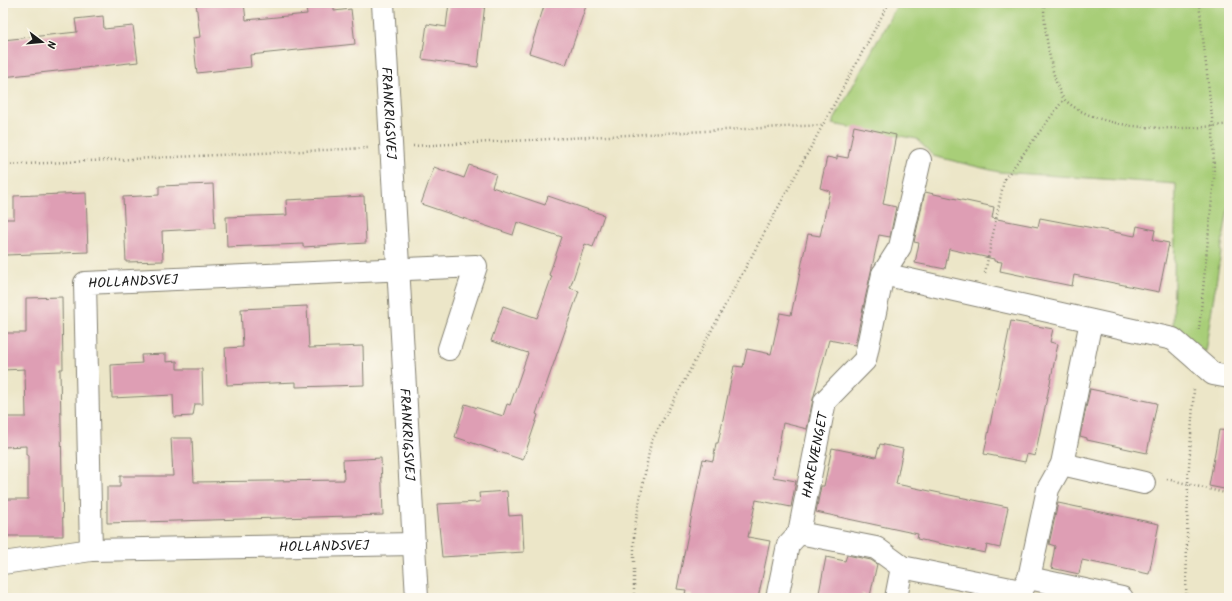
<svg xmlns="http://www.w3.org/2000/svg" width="1232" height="601" viewBox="0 0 1232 601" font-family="Kalam,sans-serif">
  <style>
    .green { fill: #a8ce78; stroke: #62754a }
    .building { fill: #de9eb4 }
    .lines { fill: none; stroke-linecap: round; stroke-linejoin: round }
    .minor-casing { stroke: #848172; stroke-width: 24 }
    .path { stroke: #848172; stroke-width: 2.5; stroke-dasharray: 1 3; stroke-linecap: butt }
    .minor { stroke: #fff; stroke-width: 22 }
    .labels { text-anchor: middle; stroke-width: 3; stroke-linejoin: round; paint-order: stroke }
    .street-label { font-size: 14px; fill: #1c1c1c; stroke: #fbf7ec }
  </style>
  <rect width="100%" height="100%" fill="#fbf7ec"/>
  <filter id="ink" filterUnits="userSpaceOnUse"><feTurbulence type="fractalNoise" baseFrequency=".025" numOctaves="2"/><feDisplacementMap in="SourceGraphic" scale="8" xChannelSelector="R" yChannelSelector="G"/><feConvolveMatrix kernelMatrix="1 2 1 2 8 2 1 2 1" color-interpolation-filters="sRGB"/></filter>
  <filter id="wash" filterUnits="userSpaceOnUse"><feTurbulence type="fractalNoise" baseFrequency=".012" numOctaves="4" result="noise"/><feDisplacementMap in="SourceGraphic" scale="16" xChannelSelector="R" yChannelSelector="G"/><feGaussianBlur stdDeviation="0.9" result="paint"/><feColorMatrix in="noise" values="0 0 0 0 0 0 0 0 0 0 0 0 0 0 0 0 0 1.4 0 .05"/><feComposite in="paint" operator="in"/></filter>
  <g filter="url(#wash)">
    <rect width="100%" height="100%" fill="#ece6c8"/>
    <!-- green -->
    <path class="green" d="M898 3H1229V202L1205 352 1173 329 1176 184 999 172 933 156 917 139 832 124Z"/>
    <g id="blocks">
      <!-- building -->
      <path class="building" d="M196 3H244L246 20 307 14 306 7 334 3V11L351 9 355 44 250 55 251 67 197 73 193 38 200 37Z
        M449 3H485L478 67 422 59 427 24 446 27Z
        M545 3H587L566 65 529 53Z
        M103 16 104 29 133 26 138 62 3 77V40L77 32 75 19Z
        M854 126 896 135 883 204 896 207 890 237 879 235 855 345 829 340 813 399 807 429 783 423 773 477 796 481 791 507 756 500 748 537 770 541 758 598H692L693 595 685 594 686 590 677 589 703 459 713 461 716 443H718L734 366 743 367 747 349 771 354 780 313 791 315 808 234 820 236 830 191 820 188 827 157 837 159V156L848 158Z
        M469 165 496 174 492 187 545 205 548 196 604 215 593 247 585 244 570 288 579 291 536 414 538 415 523 460 455 437 465 404 503 416 507 404 510 405 528 353 491 341 503 306 537 318 552 276 549 275 562 237 517 222 513 235 421 204 434 167 464 178Z
        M213 184 215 228 162 231 163 261 126 262 123 197 159 195V186Z
        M925 192 994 207 992 218 1038 227 1040 218 1135 236 1137 226 1155 230 1153 240 1169 243 1159 292 1074 275 1072 286 1033 278 1000 271 1002 262 994 261V259L949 249 945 269 915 263 919 243 914 242Z
        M86 193 88 252 6 255 5 219H14V196Z
        M364 196 366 243 303 247V244L227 247 226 217 287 215 286 200Z
        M62 297 63 369H60L63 536H3V499H28V455H26V446L3 447V417H26L25 369 3 370V333H26V298Z
        M307 306 309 348 363 346 364 385 296 387V382L227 385 225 348 243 347 241 309Z
        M1011 321 1053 329 1050 342 1058 344 1035 456 1027 454 1025 462 984 454Z
        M166 354V362L177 361V369H202L203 404H195L193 416 174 417 173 395 112 398 111 365 142 363 141 355Z
        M1090 389 1157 403 1147 453 1087 440V438L1080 436Z
        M1219 430 1229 431V490L1209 486Z
        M171 438H192L194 482 344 480 343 460 381 458 383 515 107 523V487H120V476H173Z
        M880 444 903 449 896 484 1008 507 1000 548 987 545 985 553 917 539 918 534 816 512 821 486H824L832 448 876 457Z
        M507 491 509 516 522 515 524 552 442 557 437 504 480 502 479 493Z
        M1058 503 1159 524 1149 574 1082 560 1079 574 1051 568 1055 546 1049 544Z
        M847 555 871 560 877 564 870 596 862 594 861 598H818L826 557 845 561Z"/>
    </g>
  </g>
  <g filter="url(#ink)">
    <use href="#blocks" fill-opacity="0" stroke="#848172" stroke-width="1"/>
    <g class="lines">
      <defs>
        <g id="minor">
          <path id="s1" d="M383 3 417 598"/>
          <path d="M883 274 1173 339 1213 374 1229 377"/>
          <path d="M1062 464 1144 483"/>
          <path d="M799 533 876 548 902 567 1021 591"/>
          <path id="s2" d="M91 550 85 283 476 266 449 349"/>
          <path id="s3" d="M3 563 91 550 414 544"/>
          <path d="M1029 578 1122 598"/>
          <path id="s4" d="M777 598 788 545 799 533 825 401 865 360 883 274 900 247 920 160"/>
          <path d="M896 598 902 567"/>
          <path d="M1019 598 1021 591 1029 578 1048 489 1062 464 1091 321"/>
        </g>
      </defs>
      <!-- minor casing -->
      <use href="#minor" class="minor-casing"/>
      <!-- path -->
      <path class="path" d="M1044 3C1043 22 1052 87 1065 100 1101 133 1183 131 1229 124
        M413 146 822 125
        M3 165 368 148
        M985 273 1004 180 1064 99
        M1199 330 1214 178 1213 126 1199 3
        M1167 479 1229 494
        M634 598V531L651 442 889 3
        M1186 598 1188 482 1194 389"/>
      <!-- minor -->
      <use href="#minor" class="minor"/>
    </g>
  </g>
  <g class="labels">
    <!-- street labels -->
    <g class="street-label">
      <text dy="5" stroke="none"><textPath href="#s1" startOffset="110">FRANKRIGSVEJ</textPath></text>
      <text dy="5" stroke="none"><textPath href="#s2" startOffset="315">HOLLANDSVEJ</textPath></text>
      <text dy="5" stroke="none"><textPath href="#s1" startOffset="432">FRANKRIGSVEJ</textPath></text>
      <text dy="5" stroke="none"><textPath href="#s4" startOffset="150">HAREVÆNGET</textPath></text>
      <text dy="5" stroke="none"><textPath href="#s3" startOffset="322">HOLLANDSVEJ</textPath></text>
    </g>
  </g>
  <!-- margin -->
  <rect width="1232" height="601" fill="none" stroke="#fbf7ec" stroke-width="16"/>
  <!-- north arrow -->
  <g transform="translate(42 42) rotate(106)" stroke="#fbf7ec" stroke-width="3" paint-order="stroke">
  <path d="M0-3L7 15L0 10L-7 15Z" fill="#1c1c1c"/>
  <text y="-6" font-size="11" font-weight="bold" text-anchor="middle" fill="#1c1c1c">N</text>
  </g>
</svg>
